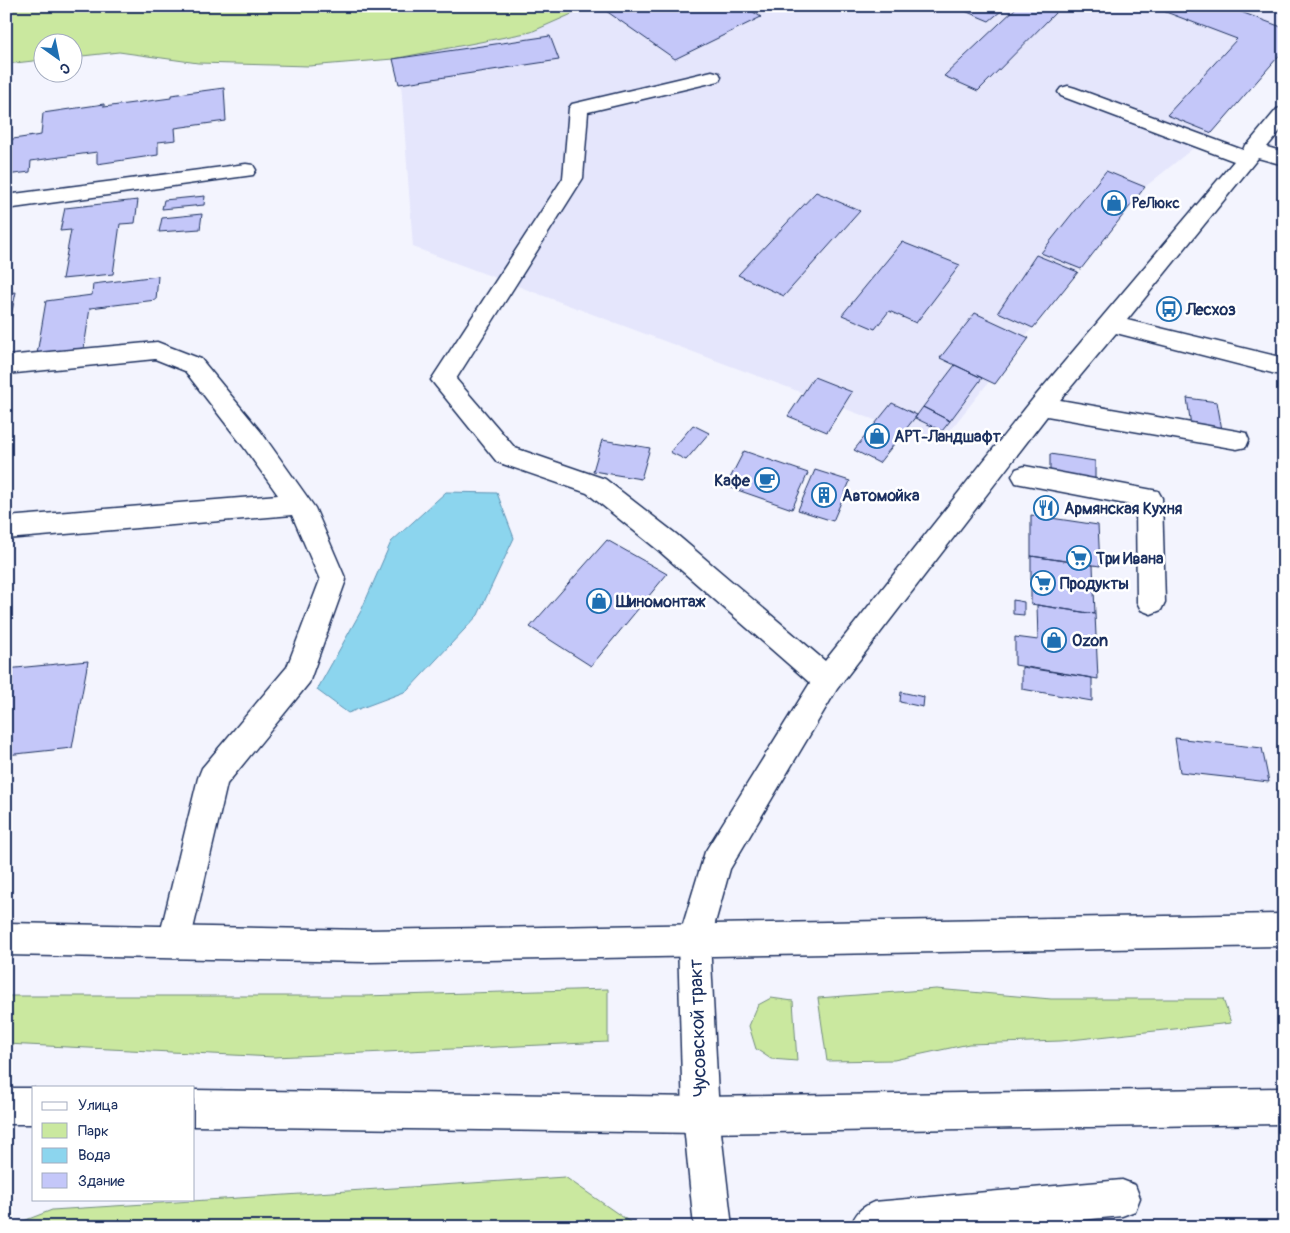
<svg xmlns="http://www.w3.org/2000/svg" width="1290" height="1233" viewBox="0 0 1290 1233" font-family="Pangolin,sans-serif">
  <style>
    .built { fill: #e5e6fc }
    .green { fill: #cae89f; stroke: #728c7e }
    .water { fill: #8cd5ee; stroke: #5f93b4 }
    .building { fill: #c4c7f9; stroke: #1b2f5e }
    .lines { fill: none; stroke-linecap: round; stroke-linejoin: round }
    .minor-casing { stroke: #1b2f5e; stroke-width: 3 }
    .major-casing { stroke: #1b2f5e; stroke-width: 3 }
    .minor { fill: #fff; fill-rule: evenodd }
    .major { fill: #fff; fill-rule: evenodd }
    .labels { text-anchor: middle; stroke-width: 5; stroke-linejoin: round; paint-order: stroke }
    .far-poi-label { font-size: 14px; font-weight: bold; fill: #1b2f5e; stroke: #fff; text-anchor: start }
    .poi-label { font-size: 16px; font-weight: bold; fill: #1b2f5e; stroke: #fff; text-anchor: start }
    .near-street-label { font-size: 19px; fill: #1b2f5e; stroke: #fff }
  </style>
  <rect width="100%" height="100%" fill="#f3f4fe"/>
  <filter id="ink" filterUnits="userSpaceOnUse"><feTurbulence type="fractalNoise" baseFrequency=".02" numOctaves="2"/><feDisplacementMap in="SourceGraphic" scale="10" xChannelSelector="R" yChannelSelector="G"/><feConvolveMatrix kernelMatrix="1 2 1 2 8 2 1 2 1" color-interpolation-filters="sRGB"/></filter>
  <g filter="url(#ink)">
    <!-- built -->
    <path class="built" d="M494 6H1284V50L1212 133 1145 187 939 444 413 247 397 28Z"/>
    <!-- green -->
    <path class="green" d="M6 6H590L531 32 393 59 309 66 198 63 119 52 73 57 72 42H42V60L6 64Z
      M608 989V1042L274 1057 6 1044V996H364Z
      M936 989 1051 999H1223L1231 1023 1061 1041 969 1044 894 1060 827 1061 818 998Z
      M771 998 793 1001 797 1061 771 1059 756 1049 749 1026 758 1005Z
      M565 1177 637 1227H8L52 1210Z"/>
    <!-- water -->
    <path class="water" d="M446 492 497 493 514 538 478 615 407 691 348 713 317 690 361 611 391 542Z"/>
    <!-- building -->
    <path class="building" d="M599 6H744L761 17 675 59Z
      M953 6H1007L989 21Z
      M1018 6 1061 7 978 91 944 76Z
      M1150 6H1225L1284 28V50L1212 133 1167 115 1237 39Z
      M550 36 559 60 399 84 393 59Z
      M224 88 226 121 175 128 176 140 158 142V155L97 164V152L31 161 30 172 6 175V140L41 135 43 113 104 104V107L171 98V95Z
      M1106 171 1145 187 1081 269 1041 253Z
      M816 192 860 211 784 296 738 275Z
      M205 196 204 205 162 209 164 200Z
      M138 200 135 223 120 224 113 274 62 279 71 230 60 231 65 208Z
      M202 214 200 229 159 232 162 218Z
      M902 242 960 265 916 323 889 311 875 329 842 315Z
      M1036 255 1078 272 1033 328 998 312Z
      M158 276 156 300 90 308 84 348 37 354 46 301 92 295 93 284Z
      M16 292 11 316 6 317V293Z
      M975 313 1029 338 995 384 940 358Z
      M955 365 982 378 950 421 923 407Z
      M814 377 852 392 827 432 788 416Z
      M1187 398 1217 402 1222 430 1191 426Z
      M892 403 917 415 879 463 854 450Z
      M923 407 950 421 942 431 915 418Z
      M693 425 709 433 686 460 670 452Z
      M602 440 650 448 641 479 593 471Z
      M744 451 808 473 792 509 726 486Z
      M1050 454 1095 461V481L1050 473Z
      M815 470 850 481 833 521 798 510Z
      M1031 515 1098 525 1100 566 1031 556Z
      M607 540 667 574 591 666 530 627Z
      M1031 556 1093 565 1095 614 1031 604Z
      M1013 600 1024 602V615L1013 614Z
      M1037 605 1095 614 1098 679 1015 665V637L1038 640Z
      M88 661 72 748 6 755V669Z
      M1022 667 1092 678V701L1022 689Z
      M901 692 924 697 923 707 900 702Z
      M1175 738 1262 748 1269 782 1180 772Z
      M1194 1222 1196 1227H1077Z"/>
    <g class="lines">
      <defs>
        <path id="minor" d="M712 71 719 73 721 77 719 81 588 112 583 178 456 379 515 448 605 479 676 534 825 661 1032 400 1234 161 1061 96 1058 92 1061 88 1068 86 1075 88 1243 150 1245 145 1248 144 1277 109 1284 107V126L1267 147 1284 152V165L1258 158 1127 320 1284 358V376L1116 333 1060 400 1237 431 1246 433 1249 440 1246 447 1237 449 1047 416 837 689 730 869 710 941 719 1115 732 1227H694L683 1115 678 941 705 852 810 683 658 550 587 493 497 462 431 380 563 178 569 108 572 104Z
          M246 164 253 165 256 170 253 175 6 209V195Z
          M157 342 201 359 261 432 315 508 346 580 309 683 227 784 190 942 186 954 174 958 162 954 158 942 198 778 202 768 287 667 320 580 292 515 6 539V517L278 495 243 446 185 371 155 359 6 374V356Z
          M1025 466 1158 491 1162 498 1165 602 1161 610 1151 614 1141 610 1137 602 1136 506 1016 483 1012 476 1016 469Z
          M1122 1180 1135 1185 1140 1198 1135 1211 1122 1216 1011 1227H850C856 1213 860 1208 874 1202Z"/>
        <path id="major" d="M1284 914V946L367 962 6 955V923L367 930Z
          M6 1088H34V1124H6Z
          M1284 1088V1124L701 1133 194 1126V1090L701 1097Z"/>
      </defs>
      <!-- minor casing -->
      <use href="#minor" class="minor-casing"/>
      <!-- major casing -->
      <use href="#major" class="major-casing"/>
      <!-- minor -->
      <use href="#minor" class="minor"/>
      <!-- major -->
      <use href="#major" class="major"/>
    </g>
  </g>
  <!-- icons -->
  <defs>
    <symbol id="shop-ring" viewBox="-11 -11 22 22"><circle r="9.5" fill="#fff" stroke="#1f6fb2" stroke-width="1.5"/><path d="M-5-2.5h2.3a2.7 3.5 0 0 1 5.4 0H5L5.5 6h-11ZM-1.5-2.5h3a1.5 2.3 0 0 0-3 0Z" fill="#1f6fb2"/></symbol>
    <symbol id="bus-ring" viewBox="-11 -11 22 22"><circle r="9.5" fill="#fff" stroke="#1f6fb2" stroke-width="1.5"/><path d="M-5-6H5V4H4V6H2V4H-2V6H-4V4H-5ZM-3.5-4V0h7V-4ZM-3.5 1.2v1.5H-2V1.2ZM2 1.2v1.5H3.5V1.2Z" fill="#1f6fb2"/></symbol>
    <symbol id="cafe-ring" viewBox="-11 -11 22 22"><circle r="9.5" fill="#fff" stroke="#1f6fb2" stroke-width="1.5"/><path d="M-5.5-4.5H6V0H3Q3 3.5 0 3.5H-2.5Q-5.5 3.5-5.5 0ZM3-3.2v2h1.7v-2ZM-6 4.5H4V6H-6Z" fill="#1f6fb2"/></symbol>
    <symbol id="building-ring" viewBox="-11 -11 22 22"><circle r="9.5" fill="#fff" stroke="#1f6fb2" stroke-width="1.5"/><path d="M-4-6H4V6H1V3H-1V6H-4ZM-2.5-4.3h1.7v1.8h-1.7ZM.8-4.3h1.7v1.8H.8ZM-2.5-1h1.7V.8h-1.7ZM.8-1h1.7V.8H.8Z" fill="#1f6fb2"/></symbol>
    <symbol id="restaurant-ring" viewBox="-11 -11 22 22"><circle r="9.5" fill="#fff" stroke="#1f6fb2" stroke-width="1.5"/><path d="M-5-6h1v4h1v-4h1v4h1v-4h1v5L-1.5 .5V6h-2V.5L-5-1ZM5-6V6H3V1.5H1.5Q1.5-4 5-6Z" fill="#1f6fb2"/></symbol>
    <symbol id="supermarket-ring" viewBox="-11 -11 22 22"><circle r="9.5" fill="#fff" stroke="#1f6fb2" stroke-width="1.5"/><path d="M-6-5.5h2.5l.6 2H6L4.5 2H-2.5L-4.4-4H-6ZM-1.5 3.2a1.3 1.3 0 1 0 .1 0ZM3 3.2a1.3 1.3 0 1 0 .1 0Z" fill="#1f6fb2"/></symbol>
  </defs>
  <g fill-rule="evenodd">
    <use href="#shop-ring" x="1100" y="189" width="28" height="28"/>
    <use href="#bus-ring" x="1155" y="295" width="28" height="28"/>
    <use href="#shop-ring" x="863" y="422" width="28" height="28"/>
    <use href="#cafe-ring" x="753" y="466" width="28" height="28"/>
    <use href="#building-ring" x="810" y="481" width="28" height="28"/>
    <use href="#restaurant-ring" x="1032" y="494" width="28" height="28"/>
    <use href="#supermarket-ring" x="1065" y="544" width="28" height="28"/>
    <use href="#supermarket-ring" x="1029" y="569" width="28" height="28"/>
    <use href="#shop-ring" x="585" y="587" width="28" height="28"/>
    <use href="#shop-ring" x="1040" y="626" width="28" height="28"/>
  </g>
  <g class="labels">
    <!-- far-poi labels -->
    <g class="far-poi-label">
      <text x="1132" y="208">РеЛюкс</text>
    </g>
    <!-- poi labels -->
    <g class="poi-label">
      <text x="1186" y="315">Лесхоз</text>
      <text x="894" y="442">АРТ-Ландшафт</text>
      <text x="750" y="486" text-anchor="end">Кафе</text>
      <text x="842" y="501">Автомойка</text>
      <text x="1064" y="514">Армянская Кухня</text>
      <text x="1096" y="564">Три Ивана</text>
      <text x="1060" y="589">Продукты</text>
      <text x="616" y="607">Шиномонтаж</text>
      <text x="1072" y="646">Ozon</text>
    </g>
    <!-- near-street labels -->
    <g class="near-street-label">
      <text transform="translate(697 1028) rotate(-92)" y="7">Чусовской тракт</text>
    </g>
  </g>
  <!-- margin -->
  <rect width="1290" height="1233" fill="none" stroke="#fff" stroke-width="25"/>
  <rect x="12" y="12" width="1265" height="1208" fill="none" stroke="#1b2f5e" stroke-width="2" filter="url(#ink)"/>
  <!-- legend -->
  <rect x="32" y="1086" width="162" height="115" fill="#ffffff" stroke="#a4acbf"/>
  <rect x="42" y="1102" width="25" height="8" fill="#ffffff" stroke="#a4acbf"/>
  <text x="78" y="1110" font-size="15" fill="#1b2f5e">Улица</text>
  <rect x="42" y="1123" width="25" height="15" fill="#cae89f" stroke="#a4acbf"/>
  <text x="78" y="1136" font-size="15" fill="#1b2f5e">Парк</text>
  <rect x="42" y="1148" width="25" height="15" fill="#8cd5ee" stroke="#a4acbf"/>
  <text x="78" y="1160" font-size="15" fill="#1b2f5e">Вода</text>
  <rect x="42" y="1173" width="25" height="15" fill="#c4c7f9" stroke="#a4acbf"/>
  <text x="78" y="1186" font-size="15" fill="#1b2f5e">Здание</text>
  <!-- north arrow -->
  <g transform="translate(58 58) rotate(147)"><circle r="24" fill="#ffffff" stroke="#a4acbf"/>
  <path d="M0-4L9 19L0 12L-9 19Z" fill="#1f6fb2"/>
  <text y="-8" font-size="14" font-weight="bold" text-anchor="middle" fill="#1b2f5e">С</text>
  </g>
</svg>
